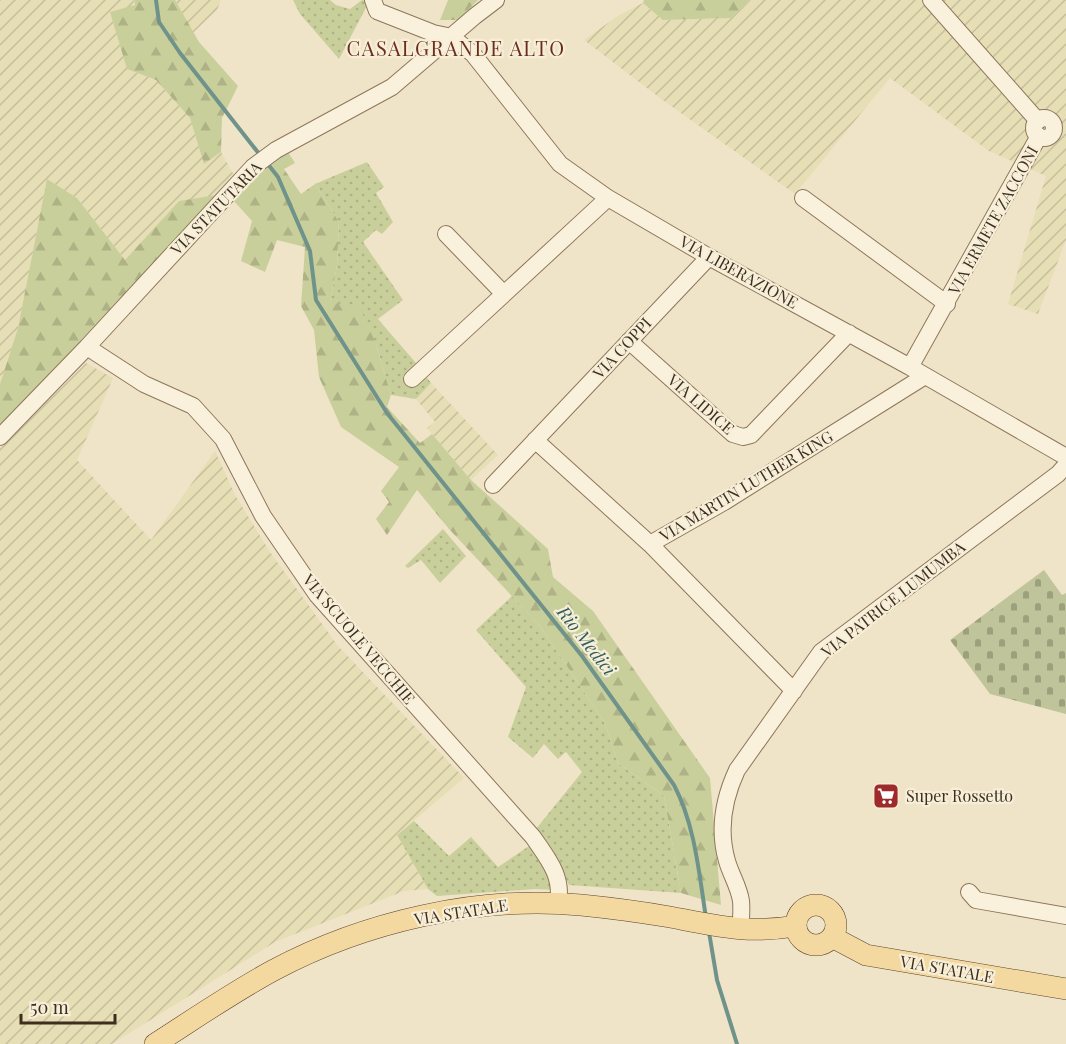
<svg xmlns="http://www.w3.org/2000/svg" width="1066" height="1044" viewBox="0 0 1066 1044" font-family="'Playfair Display',serif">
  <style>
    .farmland { fill: url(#farmland-furrows) }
    .grass { fill: url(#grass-dots) }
    .forest { fill: url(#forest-firs) }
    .cemetery { fill: url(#cemetery-stones) }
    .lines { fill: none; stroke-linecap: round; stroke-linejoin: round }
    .stream { stroke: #6f938a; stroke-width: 4 }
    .minor-casing { stroke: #8d765c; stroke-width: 18 }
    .major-casing { stroke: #5b4430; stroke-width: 22 }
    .minor { stroke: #faf1dc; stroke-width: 16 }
    .major { stroke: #f3d9a0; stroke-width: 21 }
    .labels { text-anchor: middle; stroke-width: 4.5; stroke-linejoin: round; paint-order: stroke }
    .street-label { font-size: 16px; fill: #3d2e20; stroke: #f7eed8 }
    .poi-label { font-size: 16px; fill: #3d2e20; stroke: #f7eed8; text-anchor: start }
    .water-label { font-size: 18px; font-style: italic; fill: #2f5d5a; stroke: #f7eed8 }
    .quarter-label { font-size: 20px; letter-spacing: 1.5px; fill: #6b2e1e; stroke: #f7eed8 }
  </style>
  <defs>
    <pattern id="farmland-furrows" width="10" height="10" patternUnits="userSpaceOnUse" patternTransform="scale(1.5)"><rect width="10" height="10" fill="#e6deb5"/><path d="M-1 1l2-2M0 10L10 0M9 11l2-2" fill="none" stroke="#c6bf9b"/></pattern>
    <pattern id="grass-dots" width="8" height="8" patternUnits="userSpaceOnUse" patternTransform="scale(1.5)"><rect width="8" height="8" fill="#c9cf9b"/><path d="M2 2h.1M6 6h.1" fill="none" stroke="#aeb285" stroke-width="1.8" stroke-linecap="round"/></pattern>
    <pattern id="forest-firs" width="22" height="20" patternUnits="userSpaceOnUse" patternTransform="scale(1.5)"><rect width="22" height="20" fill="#c9cf9b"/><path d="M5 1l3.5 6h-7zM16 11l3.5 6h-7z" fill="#aeb285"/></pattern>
    <pattern id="cemetery-stones" width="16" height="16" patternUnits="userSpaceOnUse" patternTransform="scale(1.5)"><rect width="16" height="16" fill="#bfc49a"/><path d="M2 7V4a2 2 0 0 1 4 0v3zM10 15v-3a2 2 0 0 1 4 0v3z" fill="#9ca07d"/></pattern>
  </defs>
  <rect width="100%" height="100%" fill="#f0e4c8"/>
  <!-- farmland -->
  <path class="farmland" d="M0 0H134L127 69 156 80 190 118 204 163 221 152 234 175 216 195 179 201 125 260 77 198 47 180 18 328 0 384Z
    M175 0H221L217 10 193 33Z
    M750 0H1066V240L1038 314 1008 304 1046 176 989 151 890 78 795 194 664 101 584 40 619 15 643 3 664 20 731 18Z
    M86 363 113 378 77 460 151 540 215 451 235 495 270 552 338 646 464 778 397 835 428 889 404 891 275 942 112 1044H0V448Z
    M431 383 498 455 471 480 427 428 435 422 416 399Z"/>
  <!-- grass -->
  <path class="grass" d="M293 0H330L336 5 350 9 362 0 369 2 339 59 300 14Z
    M367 162 384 187 376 193 393 222 382 234 376 230 363 242 403 300 378 319 416 363 431 383 416 399 391 395 376 344 330 302 337 265 339 222 315 184Z
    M443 529 466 556 440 583 421 560 408 568 405 566Z
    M512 596 540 626 605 723 618 763 664 796 681 893 569 885 548 846 536 829 582 772 566 752 558 759 544 744 533 758 508 737 526 687 476 630Z
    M414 821 449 856 471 837 498 867 532 844 555 890 535 889 437 896 428 889 397 835Z"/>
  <!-- forest -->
  <path class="forest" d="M134 0H175L199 42 238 86 222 118 221 152 204 164 190 118 156 80 127 69 110 12 135 5Z
    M448 0H478L458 20H440Z
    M644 0H750L731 18 663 20 643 3Z
    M288 152 295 163 284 169 301 194 315 184 339 222 337 265 330 302 360 308 376 344 391 395 387 407 420 443 432 434 471 480 548 549 553 577 593 611 710 778 721 905 681 893 664 796 618 763 605 723 540 626 449 529 417 490 387 535 376 519 389 502 381 491 399 467 341 427 319 377 314 330 301 306 305 247 277 240 265 272 241 261 252 221 232 199 259 169Z
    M47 179 77 198 125 260 179 201 216 195 0 428V384L18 328Z"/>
  <!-- cemetery -->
  <path class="cemetery" d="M1044 570 1062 595 1066 593V714L990 694 950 640Z"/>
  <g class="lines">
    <!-- stream -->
    <path class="stream" d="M156 0 159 22 180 53 260 155
      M267 163 278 177 310 251 316 300 387 413 582 656 674 785C695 825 699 873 706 918
      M709 932 717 980 737 1044"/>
    <defs>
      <path id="minor" d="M373 0 377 11 433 33 452 37 473 54 560 164 608 198 709 257 910 367 1066 457
        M931 0 1038 121
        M1034 128a10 10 0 1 1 20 0a10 10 0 1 1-20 0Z
        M803 198 947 304
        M446 234 503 293
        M629 341 733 434 743 437 751 435 849 333
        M87 347 144 384 193 406 223 439 263 516 317 595 533 837C548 859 563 876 558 903
        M910 367 1039 136
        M412 379 608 198
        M0 437 87 347 253 167 276 150 392 87 475 16 496 0
        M535 440 650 544 794 691
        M493 485 709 257
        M650 544 724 502 925 376
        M969 892 976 900 1066 916
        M740 930C741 920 742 911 741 901 739 887 731 875 727 861 718 830 724 798 737 770L821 652 1058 474 1066 465"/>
      <path id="major" d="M796 925a20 20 0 1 1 40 0a20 20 0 1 1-40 0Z
        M832 937 866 955 1066 989
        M155 1044C194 1019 233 992 274 970 364 922 479 895 581 905 611 908 641 912 670 917 717 926 748 934 796 926"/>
    </defs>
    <!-- minor casing -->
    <use href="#minor" class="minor-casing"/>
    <!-- major casing -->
    <use href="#major" class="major-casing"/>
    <!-- minor -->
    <use href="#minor" class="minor"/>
    <!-- major -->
    <use href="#major" class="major"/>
  </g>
  <!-- icons -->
  <defs>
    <symbol id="supermarket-square" viewBox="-11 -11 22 22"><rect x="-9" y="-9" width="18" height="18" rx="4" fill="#9e2a2b" stroke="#f7eed8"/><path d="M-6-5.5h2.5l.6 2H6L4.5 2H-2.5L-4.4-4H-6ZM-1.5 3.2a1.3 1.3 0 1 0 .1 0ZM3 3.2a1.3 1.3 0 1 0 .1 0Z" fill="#fff"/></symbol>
  </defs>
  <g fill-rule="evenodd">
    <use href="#supermarket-square" x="871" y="781" width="30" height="30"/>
  </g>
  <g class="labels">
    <!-- street labels -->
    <g class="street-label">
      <text transform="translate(216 208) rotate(-46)" y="6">VIA STATUTARIA</text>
      <text transform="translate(993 220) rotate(-61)" y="6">VIA ERMETE ZACCONI</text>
      <text transform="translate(739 272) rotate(29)" y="6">VIA LIBERAZIONE</text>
      <text transform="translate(622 348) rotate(-47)" y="6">VIA COPPI</text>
      <text transform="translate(701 404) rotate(41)" y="6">VIA LIDICE</text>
      <text transform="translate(746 486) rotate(-31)" y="6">VIA MARTIN LUTHER KING</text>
      <text transform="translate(893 599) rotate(-38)" y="6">VIA PATRICE LUMUMBA</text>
      <text transform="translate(359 639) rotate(50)" y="6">VIA SCUOLE VECCHIE</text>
      <text transform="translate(461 912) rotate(-9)" y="6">VIA STATALE</text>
      <text transform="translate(947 969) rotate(10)" y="6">VIA STATALE</text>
    </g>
    <!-- poi labels -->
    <g class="poi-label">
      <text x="906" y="802">Super Rossetto</text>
    </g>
    <!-- water labels -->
    <g class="water-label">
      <text transform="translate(586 641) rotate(52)" y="6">Rio Medici</text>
    </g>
    <!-- quarter labels -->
    <g class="quarter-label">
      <text x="456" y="56">CASALGRANDE ALTO</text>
    </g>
  </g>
  <!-- scale -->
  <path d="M21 1014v9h94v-9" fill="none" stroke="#3d2e20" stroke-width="3"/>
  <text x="30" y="1014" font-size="18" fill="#3d2e20" stroke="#f7eed8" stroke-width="4.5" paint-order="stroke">50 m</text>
</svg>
